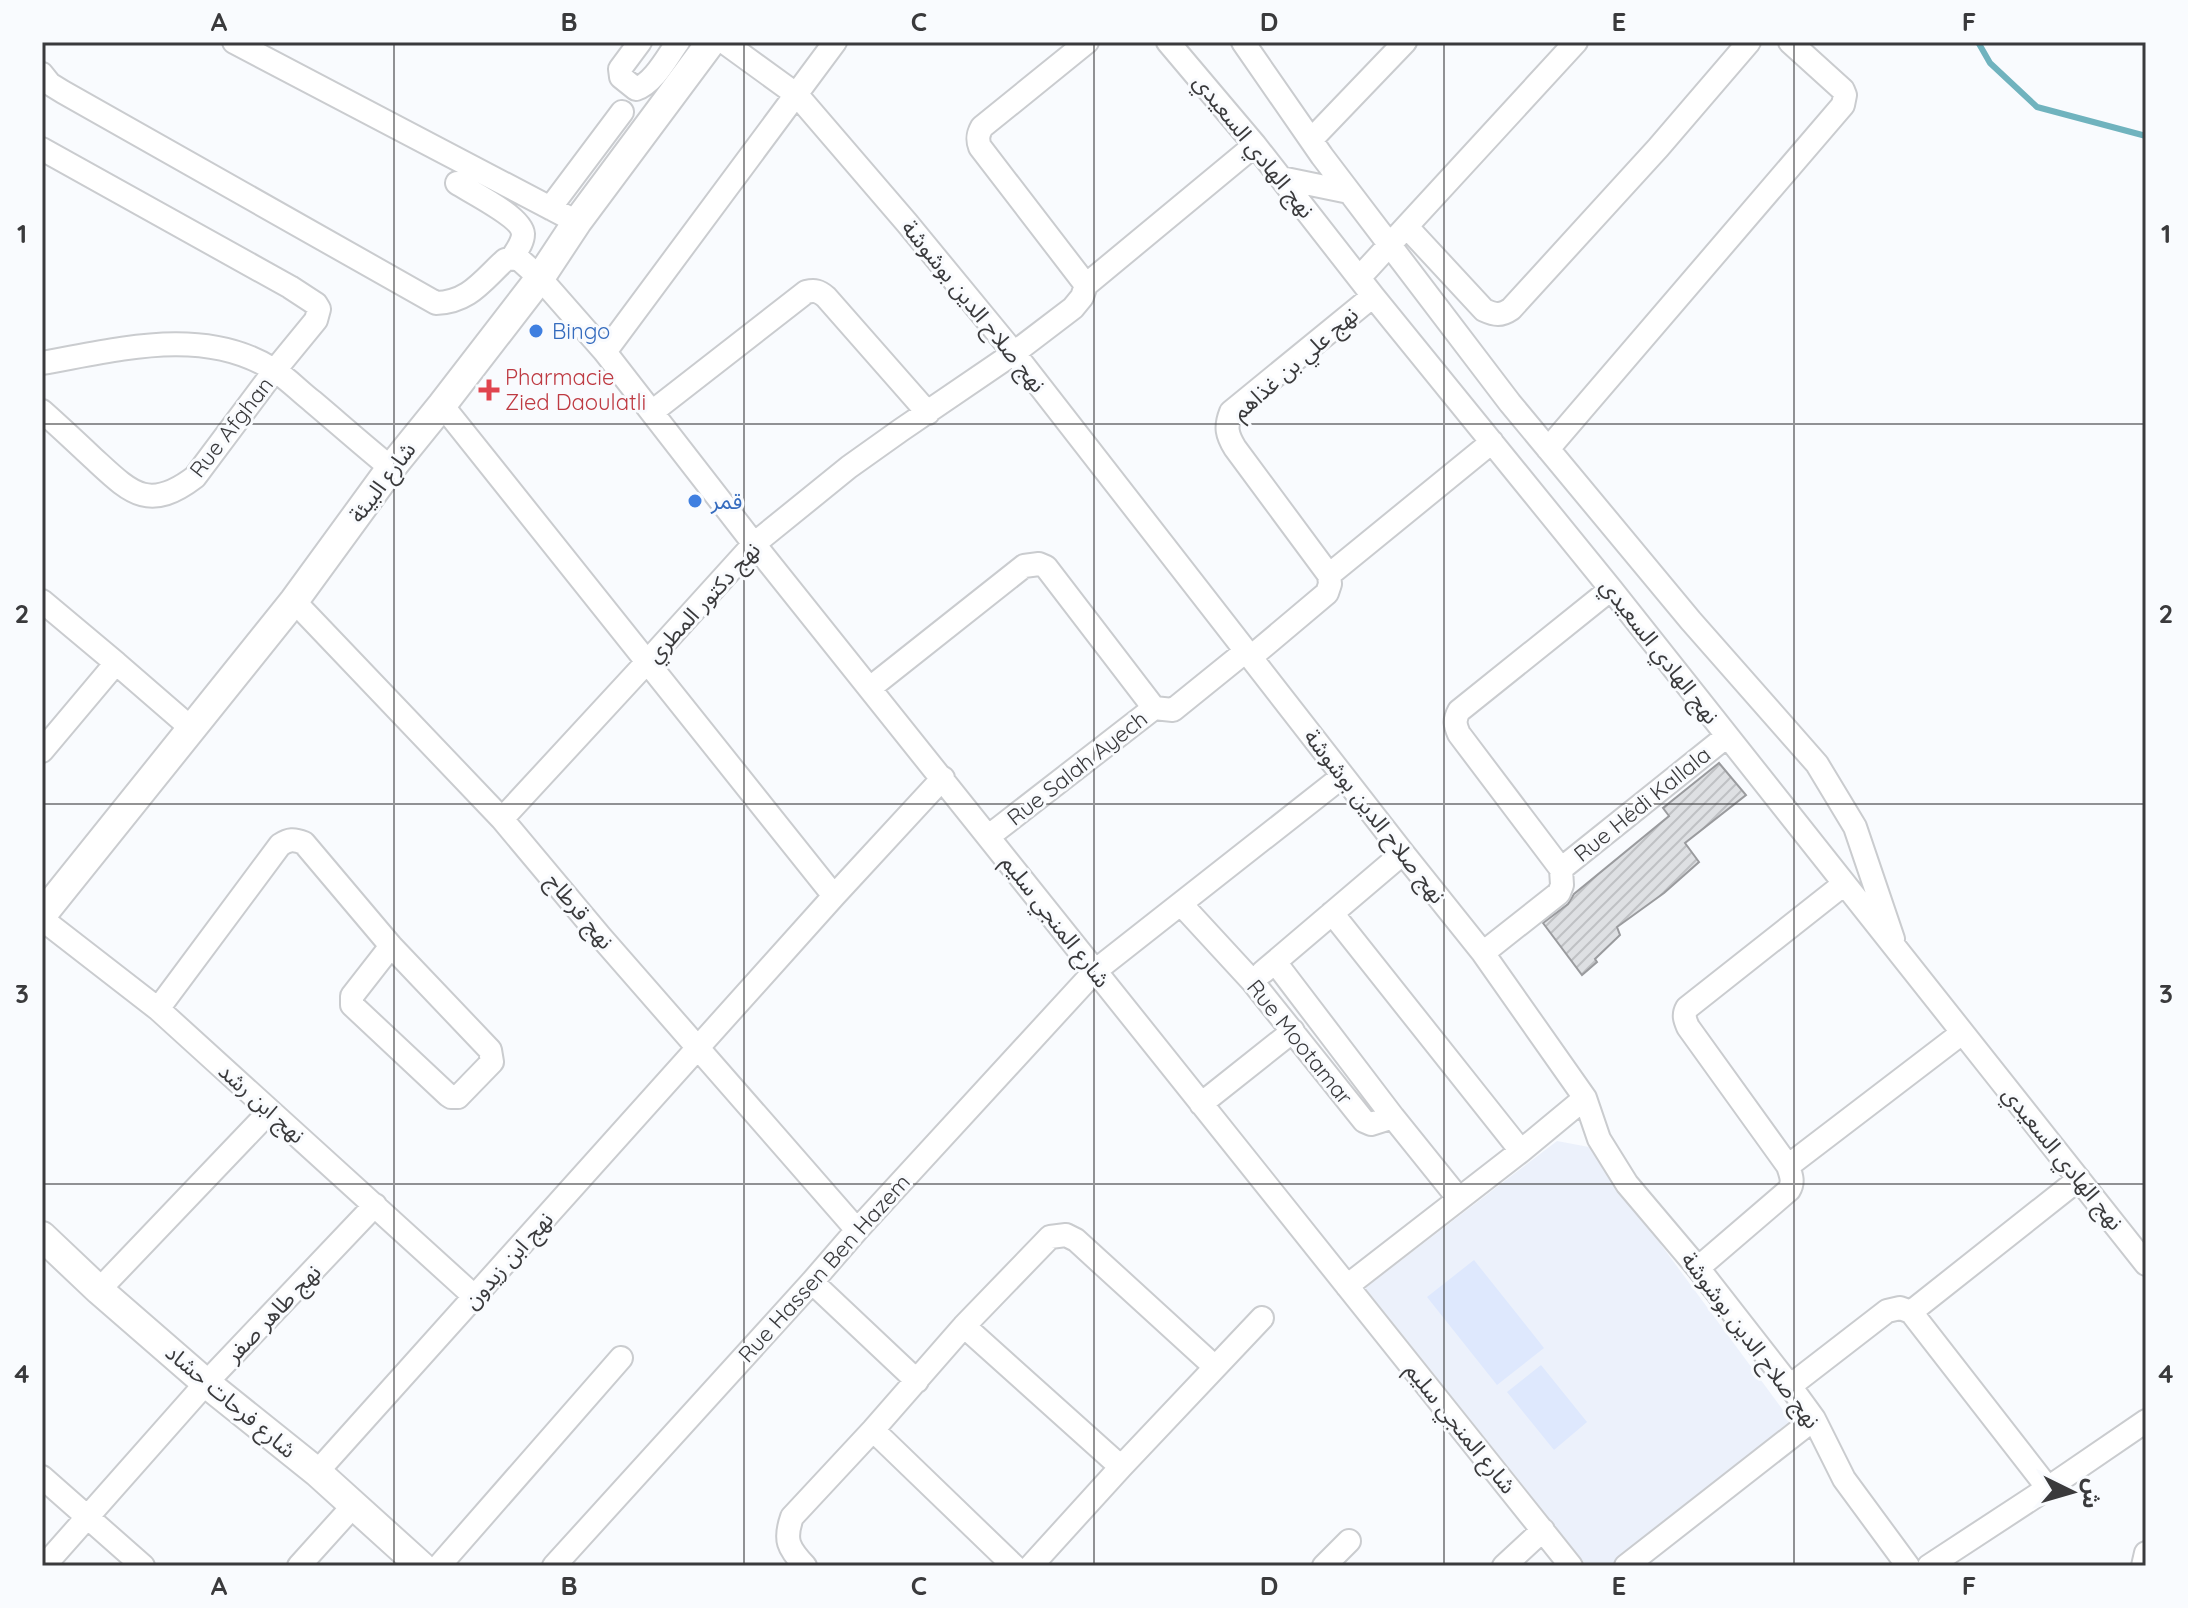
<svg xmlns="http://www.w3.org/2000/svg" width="2188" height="1608" viewBox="0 0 2188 1608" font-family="Quicksand,'Noto Sans Arabic',sans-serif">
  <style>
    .built { fill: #ecf1fb }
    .pitch { fill: #dee8fd }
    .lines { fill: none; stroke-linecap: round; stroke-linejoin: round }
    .stream { stroke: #70b3be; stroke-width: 6 }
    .building { fill: url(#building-hatch); stroke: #9a9b9e; stroke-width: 2 }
    .minor-casing { stroke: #cacccf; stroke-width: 26 }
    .major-casing { stroke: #cacccf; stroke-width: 32 }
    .minor { stroke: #fff; stroke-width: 22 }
    .major { stroke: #fff; stroke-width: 28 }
    .grid { fill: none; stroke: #3a3a3c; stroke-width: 2; stroke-opacity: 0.55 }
    .shop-dot { fill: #3f7fe0; stroke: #f9fbfe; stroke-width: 3 }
    .health-dot { fill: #e0444e; stroke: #f9fbfe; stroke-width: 3 }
    .labels { text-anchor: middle; stroke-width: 6; stroke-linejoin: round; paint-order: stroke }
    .street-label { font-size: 22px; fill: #3a3a3c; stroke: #f9fbfe }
    .shop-label { font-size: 22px; fill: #366cbe; stroke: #f9fbfe; text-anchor: start }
    .health-label { font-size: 22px; fill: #be3a42; stroke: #f9fbfe; text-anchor: start }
    .neatline { fill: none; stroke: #3a3a3c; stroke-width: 3 }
    .grid-label { font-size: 26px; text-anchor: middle; font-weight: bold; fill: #3a3a3c }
  </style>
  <defs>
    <pattern id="building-hatch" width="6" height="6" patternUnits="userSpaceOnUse" patternTransform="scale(2)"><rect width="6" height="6" fill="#dee0e3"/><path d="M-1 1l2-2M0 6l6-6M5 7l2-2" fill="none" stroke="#bfc1c4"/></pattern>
  </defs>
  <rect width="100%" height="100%" fill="#f9fbfe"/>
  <!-- built -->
  <path class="built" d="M1557 1141 1589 1147 1794 1425 1611 1566H1587L1365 1288Z"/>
  <!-- pitch -->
  <path class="pitch" d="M1474 1260 1544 1348 1497 1385 1427 1297Z
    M1541 1365 1587 1422 1554 1450 1507 1392Z"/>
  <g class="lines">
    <!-- stream -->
    <path class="stream" d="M1978 42 1990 63 2037 107 2146 136"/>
  </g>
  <!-- building -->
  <path class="building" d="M1719 763 1746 795 1685 843 1699 862 1664 893 1617 927 1620 935 1595 959 1597 962 1582 975 1543 923 1568 904 1574 894 1669 816 1663 808Z"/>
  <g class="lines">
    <defs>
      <path id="minor" d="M234 42 577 222
        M640 42 620 69 621 77 636 89C654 83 667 57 678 42
        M724 42 797 95 907 223 1014 353 1403 853 1483 953 1585 1098 1599 1139 1627 1184 1698 1268 1790 1386 1814 1419 1844 1479 1908 1566
        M1168 42 1255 145 1373 296 1611 589 2146 1264
        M1243 42 1322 156 1510 403 1691 621 1817 764 1855 827 1893 939
        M42 74 50 84 63 92 436 303C469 302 482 281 505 260L512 258 520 260 540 278 605 352 754 544 1571 1566
        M1311 140 1405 42
        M42 149 290 287 316 304 319 309 316 320 275 370 195 477C148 513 130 492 93 458 76 442 59 426 42 411
        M1281 178 1349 192
        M457 183C471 192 522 217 523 234 523 243 516 251 512 258
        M550 208 622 112
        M1407 227 1484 310C1495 315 1501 316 1511 309L1658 148 1749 42
        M1359 278 1576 42
        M1086 285 980 147C977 139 978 134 982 127L1087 42
        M1373 296 1231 412C1225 427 1227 435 1235 448L1329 575 1492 442
        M605 352 835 42
        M42 363C117 350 204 325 274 370 287 378 299 391 312 401 338 423 364 446 391 468
        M442 405 834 896
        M652 412 806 292C815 290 819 291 826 297L928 413
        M1548 449 1843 105 1845 95 1843 90 1790 42
        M1611 589 1459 711C1454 720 1455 725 1459 734L1561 869 1727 736
        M42 601 116 663 42 751
        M294 601 502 819 600 936 857 1230
        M1251 657 1327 593 1330 584 1329 575
        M116 663 191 728
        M870 688 1024 566 1039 564 1046 567 1154 708 989 836
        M1154 708 1173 710 1246 651
        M502 819 647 662 754 544 849 467 901 430 1014 353 1073 308 1082 297 1086 285 1255 145
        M1844 884 1687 1008C1683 1015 1685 1020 1688 1027L1788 1166 1962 1033
        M1181 904 1252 981 1364 1121 1371 1124 1393 1117 1275 962
        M1332 913 1521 1151
        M42 919 158 1009 475 1297
        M1483 953 1559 893 1562 885 1561 869
        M1263 972 1403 853
        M158 1009 280 845C289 839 294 839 304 843L391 946 490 1050 492 1062 458 1097H451L448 1095 352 1005V996L391 946
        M1201 1104 1293 1031
        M1393 1117 1459 1199
        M1698 1268 1789 1190C1794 1182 1791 1175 1788 1166
        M812 1282 917 1381
        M1347 1286 1521 1151 1585 1098
        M99 1290 270 1111
        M1911 1312 2079 1179
        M964 1326 1121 1467
        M1790 1386 1887 1311 1900 1308 1911 1312 2048 1488
        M873 1430 1014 1566
        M317 1472 834 896 943 778
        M42 1477 143 1566
        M44 1566 206 1383 375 1205
        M299 1566 354 1505
        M439 1566 621 1358
        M554 1566 812 1282 857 1230 1095 971 1343 776
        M805 1566C788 1548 784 1540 792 1517L873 1430 964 1326 1050 1237 1066 1235 1076 1240 1215 1367
        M1031 1566 1121 1467 1262 1318
        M1324 1566 1349 1541
        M1504 1566 1543 1530
        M1626 1566 1814 1419
        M1929 1566 2048 1488 2146 1421
        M2143 1566 2146 1553"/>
      <path id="major" d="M42 915 294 601 391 468 442 405 540 278 577 222 711 42
        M42 1236 99 1290 206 1383 317 1472 421 1566"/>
    </defs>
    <!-- minor casing -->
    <use href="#minor" class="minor-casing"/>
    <!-- major casing -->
    <use href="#major" class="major-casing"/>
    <!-- minor -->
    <use href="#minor" class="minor"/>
    <!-- major -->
    <use href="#major" class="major"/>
  </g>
  <!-- grid -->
  <path class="grid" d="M394 42V1566M744 42V1566M1094 42V1566M1444 42V1566M1794 42V1566M42 424H2146M42 804H2146M42 1184H2146"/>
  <!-- markers -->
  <g class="shop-dot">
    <circle cx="536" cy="331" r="8"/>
    <circle cx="695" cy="501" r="8"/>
  </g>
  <path class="health-dot" d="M485 378h8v8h8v8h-8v8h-8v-8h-8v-8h8z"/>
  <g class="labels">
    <!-- street labels -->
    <g class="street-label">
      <text transform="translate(1254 146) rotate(51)" y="8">نهج الهادي السعيدي</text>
      <text transform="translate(974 306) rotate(51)" y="8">نهج صلاح الدين بوشوشة</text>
      <text transform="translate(1295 363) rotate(-41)" y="8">نهج علي بن غذاهم</text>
      <text transform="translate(231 427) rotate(-52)" y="8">Rue Afghan</text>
      <text transform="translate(382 482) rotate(-53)" y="8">شارع البيئة</text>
      <text transform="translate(703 602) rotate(-47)" y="8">نهج دكتور المطري</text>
      <text transform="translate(1660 651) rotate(52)" y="8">نهج الهادي السعيدي</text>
      <text transform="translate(1077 768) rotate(-38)" y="8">Rue Salah Ayech</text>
      <text transform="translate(1642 804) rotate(-39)" y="8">Rue Hédi Kallala</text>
      <text transform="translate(1375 816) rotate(52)" y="8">نهج صلاح الدين بوشوشة</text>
      <text transform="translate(580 911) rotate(50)" y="8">نهج قرطاج</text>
      <text transform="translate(1056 921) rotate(52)" y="8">شارع المنجي سليم</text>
      <text transform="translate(1300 1042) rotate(51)" y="8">Rue Mootamar</text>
      <text transform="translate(262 1103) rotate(42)" y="8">نهج ابن رشد</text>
      <text transform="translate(2063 1158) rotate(51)" y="8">نهج الهادي السعيدي</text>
      <text transform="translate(508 1260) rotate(-48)" y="8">نهج ابن زيدون</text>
      <text transform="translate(824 1268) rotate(-48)" y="8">Rue Hassen Ben Hazem</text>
      <text transform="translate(273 1313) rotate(-46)" y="8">نهج طاهر صفر</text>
      <text transform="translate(1751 1340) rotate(53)" y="8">نهج صلاح الدين بوشوشة</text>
      <text transform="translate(231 1401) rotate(40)" y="8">شارع فرحات حشاد</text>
      <text transform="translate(1461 1428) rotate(51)" y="8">شارع المنجي سليم</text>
    </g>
    <!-- shop labels -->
    <g class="shop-label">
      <text x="552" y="339">Bingo</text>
      <text x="711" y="509">قمر</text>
    </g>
    <!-- health labels -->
    <g class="health-label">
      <text x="505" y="385">Pharmacie<tspan x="505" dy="25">Zied Daoulatli</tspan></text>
    </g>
  </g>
  <!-- border -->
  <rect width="2188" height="1608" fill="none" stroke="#f9fbfe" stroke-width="88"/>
  <!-- north arrow -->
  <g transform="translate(2072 1492) rotate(95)" stroke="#f9fbfe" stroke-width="6" paint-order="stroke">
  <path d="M0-6L14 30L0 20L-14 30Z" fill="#3a3a3c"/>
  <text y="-12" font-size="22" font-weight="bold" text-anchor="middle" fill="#3a3a3c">ش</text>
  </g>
  <rect x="44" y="44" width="2100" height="1520" class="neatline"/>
  <g class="grid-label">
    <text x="219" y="31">A</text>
    <text x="569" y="31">B</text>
    <text x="919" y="31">C</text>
    <text x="1269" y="31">D</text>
    <text x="1619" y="31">E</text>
    <text x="1969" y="31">F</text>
    <text x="22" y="243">1</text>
    <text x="2166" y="243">1</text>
    <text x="22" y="623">2</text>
    <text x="2166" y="623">2</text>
    <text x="22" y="1003">3</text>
    <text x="2166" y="1003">3</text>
    <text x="22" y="1383">4</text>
    <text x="2166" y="1383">4</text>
    <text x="219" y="1595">A</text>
    <text x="569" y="1595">B</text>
    <text x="919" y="1595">C</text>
    <text x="1269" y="1595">D</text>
    <text x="1619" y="1595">E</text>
    <text x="1969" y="1595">F</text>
  </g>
</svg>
